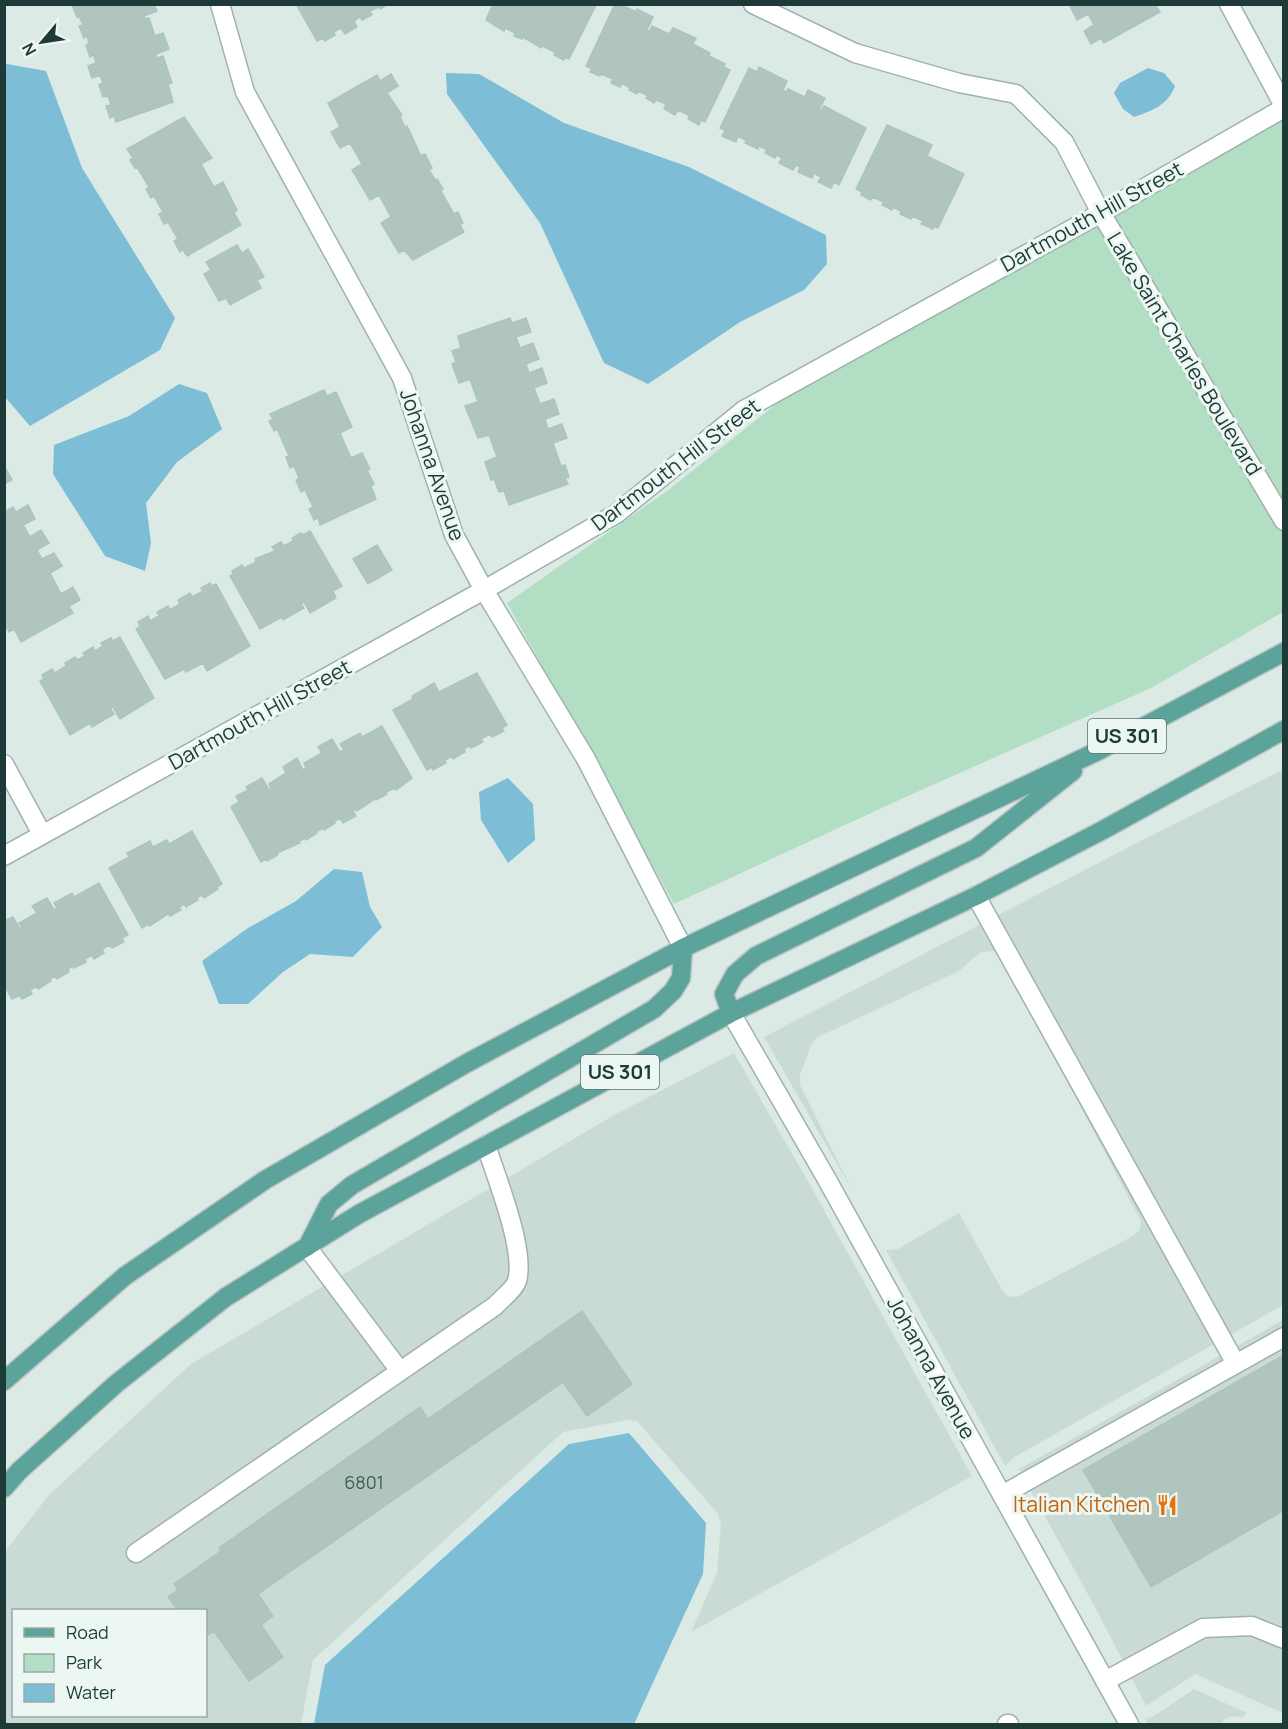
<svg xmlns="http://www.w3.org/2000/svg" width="1288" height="1729" viewBox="0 0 1288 1729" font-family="Manrope,sans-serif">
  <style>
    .built { fill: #cadad5; fill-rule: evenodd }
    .green { fill: #b2dec4 }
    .water { fill: #7dbdd6 }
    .building { fill: #b1c5bf; stroke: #aec4be; stroke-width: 1.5 }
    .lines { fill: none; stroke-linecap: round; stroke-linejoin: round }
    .lane-casing { stroke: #9fb2ae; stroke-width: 21 }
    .street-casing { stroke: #9fb2ae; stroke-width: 21 }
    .primary-casing { stroke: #bbc4c3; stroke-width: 21 }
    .lane { stroke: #fff; stroke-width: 18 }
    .street { stroke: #fff; stroke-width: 18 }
    .primary { stroke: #5ca49b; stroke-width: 18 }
    .labels { text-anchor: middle; stroke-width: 6; stroke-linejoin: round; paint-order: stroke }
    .number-label { font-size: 18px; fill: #425d58 }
    .shield { fill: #ecf7f3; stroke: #5b736f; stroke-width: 1.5 }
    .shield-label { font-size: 20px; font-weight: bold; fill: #1d3a36 }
    .street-label { font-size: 21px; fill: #1d3a36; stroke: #ecf7f3 }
    .food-label { font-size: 21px; fill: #c56008; stroke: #ecf7f3; text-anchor: end }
  </style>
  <rect width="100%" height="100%" fill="#dceae6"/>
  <!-- built -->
  <path class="built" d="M1283 770V1305L1013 1458 1005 1466 886 1250 898 1249 959 1213 1002 1290 1008 1296 1017 1297 1133 1236 1140 1229 1141 1221 1005 964 994 951 981 952 959 971 818 1037 812 1043 800 1075V1085L852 1190 764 1037 1129 847Z
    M734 1053 810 1185 972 1476 691 1632 717 1573 721 1523 718 1514 637 1421 627 1420 563 1432 313 1660 301 1724H5L4 1553 48 1496 191 1364 616 1114ZM14 1610H206V1716H14Z
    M1283 1320V1713L1195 1674 1146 1706 1096 1609 1019 1469Z
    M1194 1689 1247 1713 1242 1717 1233 1716 1225 1719 1220 1724H1149L1145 1719 1154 1716Z"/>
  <!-- green -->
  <path class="green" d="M1283 115V612L1151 688 910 795 674 904 507 603 667 491 799 386Z"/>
  <!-- water -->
  <path class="water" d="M7 64 46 71 82 168 175 318 160 350 30 426 5 397 4 65Z
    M1148 68 1164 73 1175 86C1168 105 1152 111 1134 117L1123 109 1114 93 1120 83Z
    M446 73 479 74 564 123 689 167 826 235 827 264 804 290 740 322 648 384 604 363 540 223 447 94Z
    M179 384 207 393 222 429 177 462 146 503 151 543 145 571 105 556 53 474 54 445 129 416Z
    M508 778 533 804 535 840 508 863 481 820 479 792Z
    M334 869 362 872 370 907 382 927 353 957 310 954 283 972 248 1004H219L202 961 248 928 296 901Z
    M629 1433 706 1523 703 1574 634 1724H314L325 1665 569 1444Z"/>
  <!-- building -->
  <path class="building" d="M154 4 157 11 144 16 145 19 149 18 155 36 163 33 169 49 156 54 157 58 163 56 172 83 168 84 173 102 116 122 114 116 110 118 106 106 111 105 108 96 103 97 99 85 103 83 100 75 92 78 88 66 96 63 94 55 90 57 86 45 89 43 87 36 84 38 79 26 83 25 79 16 77 17 72 5Z
    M296 4H389L380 9 379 7 370 11 372 15 362 20 360 17 354 21 357 27 345 34 341 28 334 32 335 35 325 41 323 38 317 41Z
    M493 4H595L596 5 569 59 565 57 564 60 554 55 555 52 542 46 541 48 523 37 522 39 514 36 515 33 505 28 504 31 486 20Z
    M615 4H620L636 12 637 9 653 17 647 30 649 32 652 26 669 34 673 28 696 38 693 44 710 53 709 56 725 64 724 67 730 70 705 122 701 120 699 125 688 119 690 116 678 110 675 115 664 109 666 104 656 100 654 103 646 98 648 96 638 91 637 94 629 90 630 88 622 83 620 87 611 83 613 79 601 74 600 76 590 72 592 69 586 66Z
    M1073 4H1155L1160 12 1104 43 1101 38 1091 44 1084 31 1094 25 1088 14 1077 20 1070 6Z
    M759 67 787 81 783 90 786 92 788 89 805 97 808 90 825 98 819 110 821 111 824 106 866 128 839 185 834 182 831 188 818 182 821 177 814 173 812 178 798 172 800 167 796 165 793 170 779 163 782 158 776 155 775 158 765 153 767 150 759 146 758 149 745 143 747 141 738 136 736 142 722 136 725 130 720 128 749 68 757 72Z
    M391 74 398 86 387 93 402 115 400 117 405 127 407 126 421 156 425 154 432 168 429 170 435 180 437 179 443 189 441 191 454 214 458 212 463 223 460 225 464 232 413 260 404 250 399 253 381 223 391 217 379 195 370 200 352 170 362 164 350 143 340 148 331 132 340 127 328 103 377 75 380 81Z
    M184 117 212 158 201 164 214 187 223 182 237 210 234 213 241 225 187 256 183 250 180 252 174 241 178 239 168 222 164 224 159 214 163 212 154 196 151 198 146 189 149 187 137 167 135 168 130 160 133 158 127 149Z
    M887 125 932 145 927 156 964 174 938 228 934 226 933 229 921 224 923 221 912 216 911 219 900 214 901 211 893 207 892 210 882 205 884 202 872 197 871 200 861 195 862 192 856 189Z
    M237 245 242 253 248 249 264 277 257 280 261 288 230 305 226 298 219 301 204 274 211 270 206 262Z
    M510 318 512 323 526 318 531 332 516 337 520 348 533 343 539 359 526 364 529 373 542 368 547 383 534 388 540 404 554 399 559 414 545 419 548 429 562 424 567 438 553 443 561 466 565 465 569 477 565 478 568 484 509 505 504 491 499 492 494 479 491 480 485 462 497 457 489 435 478 438 465 406 478 402 470 379 459 383 452 364 456 362 452 351 461 348 458 336Z
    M324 390 327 396 336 392 352 427 340 433 351 458 362 453 370 469 367 470 374 484 371 486 376 499 320 525 318 518 314 520 309 509 313 507 305 490 301 492 296 480 299 478 294 466 290 468 286 457 289 456 277 429 274 431 269 421 273 419 270 414Z
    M6 469 12 480 4 484V470Z
    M28 505 35 519 23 525 30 537 41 530 49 543 37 550 42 559 54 553 62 566 50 573 61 594 73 587 80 600 69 606 73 613 21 642 14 629 9 632 4 623V512L13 507 16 512Z
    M310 531 342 586 333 591 336 598 310 613 304 602 301 604 304 608 283 620 282 617 260 629 230 576 233 574 232 571 242 565 244 568 256 562 255 559 275 551 272 547 281 542 284 546 293 541 292 538 301 533 303 535Z
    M377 545 392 570 368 584 353 559Z
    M210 583 212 586 216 584 250 646 207 671 203 663 186 672 184 669 165 679 136 629 140 626 138 622 148 616 150 621 159 616 157 612 168 606 170 610 180 604 178 600 190 593 192 597 203 591 201 588Z
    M120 637 154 698 120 719 113 707 110 708 114 714 92 727 90 723 70 735 40 681 44 679 42 675 52 669 55 673 66 666 65 663 75 657 77 660 85 656 83 653 93 647 95 651 103 646 101 643 111 638 113 641Z
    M477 673 507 725 502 728 504 731 492 737 490 734 481 739 483 742 471 748 469 746 464 749 465 752 453 759 452 756 445 760 446 763 433 770 432 767 427 770 393 710 413 699 412 696 434 683 439 692Z
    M382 726 412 778 396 790 395 788 386 792 387 794 376 800 375 799 357 811 356 809 353 811 356 816 343 823 340 818 334 822 335 823 324 830 323 828 316 832 317 833 306 840 305 838 299 841 300 843 277 853 278 855 267 861 266 859 261 862 231 807 239 802 236 796 248 790 246 787 262 778 269 790 271 788 269 784 286 773 283 767 297 758 303 770 306 768 304 763 322 753 318 747 332 739 340 752 344 750 340 744 360 733 362 737Z
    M192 831 222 884 217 887 218 889 204 898 202 895 197 898 198 900 186 907 185 904 179 907 181 910 170 916 168 914 150 926 149 924 142 928 109 868 129 857 127 853 150 841 153 847 167 840 169 844Z
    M99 883 128 935 122 938 124 942 112 948 110 945 102 949 104 953 94 959 92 955 85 959 86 962 74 968 73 966 68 969 69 972 57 979 56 976 50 979 51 981 38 989 37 986 30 990 32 994 22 999 20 995 12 999 4 985V921L13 917 20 929 22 928 19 923 37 913 32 906 47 898 54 910 57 908 54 903 72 893 74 897Z
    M582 1311 632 1384 587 1416 563 1382 258 1594 273 1616 261 1625 283 1657 249 1681 214 1631 206 1636V1610H178L168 1597 178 1590 174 1584 221 1551 219 1548 420 1407 428 1419Z
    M1284 1355V1395L1266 1365Z
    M1266 1365 1284 1395V1510L1151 1587 1083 1470Z"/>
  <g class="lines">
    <defs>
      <path id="lane" d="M976 896 1236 1364
        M307 1247 400 1371
        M1002 1495 1284 1337
        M136 1553 495 1306C501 1299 514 1290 517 1281 526 1250 496 1177 486 1145
        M1105 1681 1203 1628 1252 1626 1284 1639
        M1007 1724H1009"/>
      <path id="street" d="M220 4 245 92 402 378 454 535 484 590 586 759 683 948
        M753 4 855 53 959 83 1016 94 1064 142 1101 213 1284 521
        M1229 4 1284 106
        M4 764 42 834
        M4 856 484 590 616 514 744 410 1101 213 1284 108
        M731 1013 825 1176 1129 1724"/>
      <path id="primary" d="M731 1013 724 994 735 974 756 956 976 848 1073 771
        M307 1247 329 1204 352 1185 654 1009 673 991 681 978 683 948
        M4 1381 125 1276 265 1180 467 1063 683 948 1098 751 1284 652
        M4 1488 19 1471 117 1383 226 1297 359 1214 731 1013 976 896 1103 830 1284 730"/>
    </defs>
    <!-- lane casing -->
    <use href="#lane" class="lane-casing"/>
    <!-- street casing -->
    <use href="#street" class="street-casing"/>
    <!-- primary casing -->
    <use href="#primary" class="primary-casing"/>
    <!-- lane -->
    <use href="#lane" class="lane"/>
    <!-- street -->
    <use href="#street" class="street"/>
    <!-- primary -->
    <use href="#primary" class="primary"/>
  </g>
  <!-- icons -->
  <defs>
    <symbol id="restaurant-bare" viewBox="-9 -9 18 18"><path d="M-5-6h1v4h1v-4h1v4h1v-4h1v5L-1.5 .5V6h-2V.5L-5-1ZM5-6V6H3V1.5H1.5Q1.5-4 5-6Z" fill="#e8710a" stroke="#ecf7f3" stroke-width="2.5" paint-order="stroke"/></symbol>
  </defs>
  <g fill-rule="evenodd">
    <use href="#restaurant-bare" x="1152" y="1490" width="30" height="30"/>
  </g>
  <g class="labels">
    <!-- number labels -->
    <g class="number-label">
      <text x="364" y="1489">6801</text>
    </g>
    <!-- shield labels -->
    <g class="shield">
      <rect x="1088" y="719" width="78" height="34" rx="4.5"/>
      <rect x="581" y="1055" width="78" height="34" rx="4.5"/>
    </g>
    <g class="shield-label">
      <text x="1127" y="743">US 301</text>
      <text x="620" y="1079">US 301</text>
    </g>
    <!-- street labels -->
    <g class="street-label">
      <text transform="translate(1092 217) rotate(-29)" y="7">Dartmouth Hill Street</text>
      <text transform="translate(1184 354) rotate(59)" y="7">Lake Saint Charles Boulevard</text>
      <text transform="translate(432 465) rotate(71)" y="7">Johanna Avenue</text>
      <text transform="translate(676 465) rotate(-37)" y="7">Dartmouth Hill Street</text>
      <text transform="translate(260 715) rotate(-29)" y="7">Dartmouth Hill Street</text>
      <text transform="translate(931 1368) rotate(61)" y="7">Johanna Avenue</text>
    </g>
    <!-- food labels -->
    <g class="food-label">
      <text x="1150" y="1512">Italian Kitchen</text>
    </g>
  </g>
  <!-- border -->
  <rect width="1288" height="1729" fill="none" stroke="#1d3a36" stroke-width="12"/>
  <!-- legend -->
  <rect x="12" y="1609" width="195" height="108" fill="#ecf7f3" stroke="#99aba7" stroke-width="1.5"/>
  <rect x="24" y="1628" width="30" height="9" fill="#5ca49b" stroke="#99aba7" stroke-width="1.5"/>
  <text x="66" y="1639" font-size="18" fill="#1d3a36">Road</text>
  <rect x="24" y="1654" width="30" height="18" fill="#b2dec4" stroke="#99aba7" stroke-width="1.5"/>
  <text x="66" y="1669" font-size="18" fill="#1d3a36">Park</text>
  <rect x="24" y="1684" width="30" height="18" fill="#7dbdd6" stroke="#99aba7" stroke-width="1.5"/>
  <text x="66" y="1699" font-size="18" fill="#1d3a36">Water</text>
  <!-- north arrow -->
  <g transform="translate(42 42) rotate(241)" stroke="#ecf7f3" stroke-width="4.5" paint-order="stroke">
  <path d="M0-4.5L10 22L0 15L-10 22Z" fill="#1d3a36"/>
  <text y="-9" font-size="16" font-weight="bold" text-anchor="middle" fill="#1d3a36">N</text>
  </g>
</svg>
